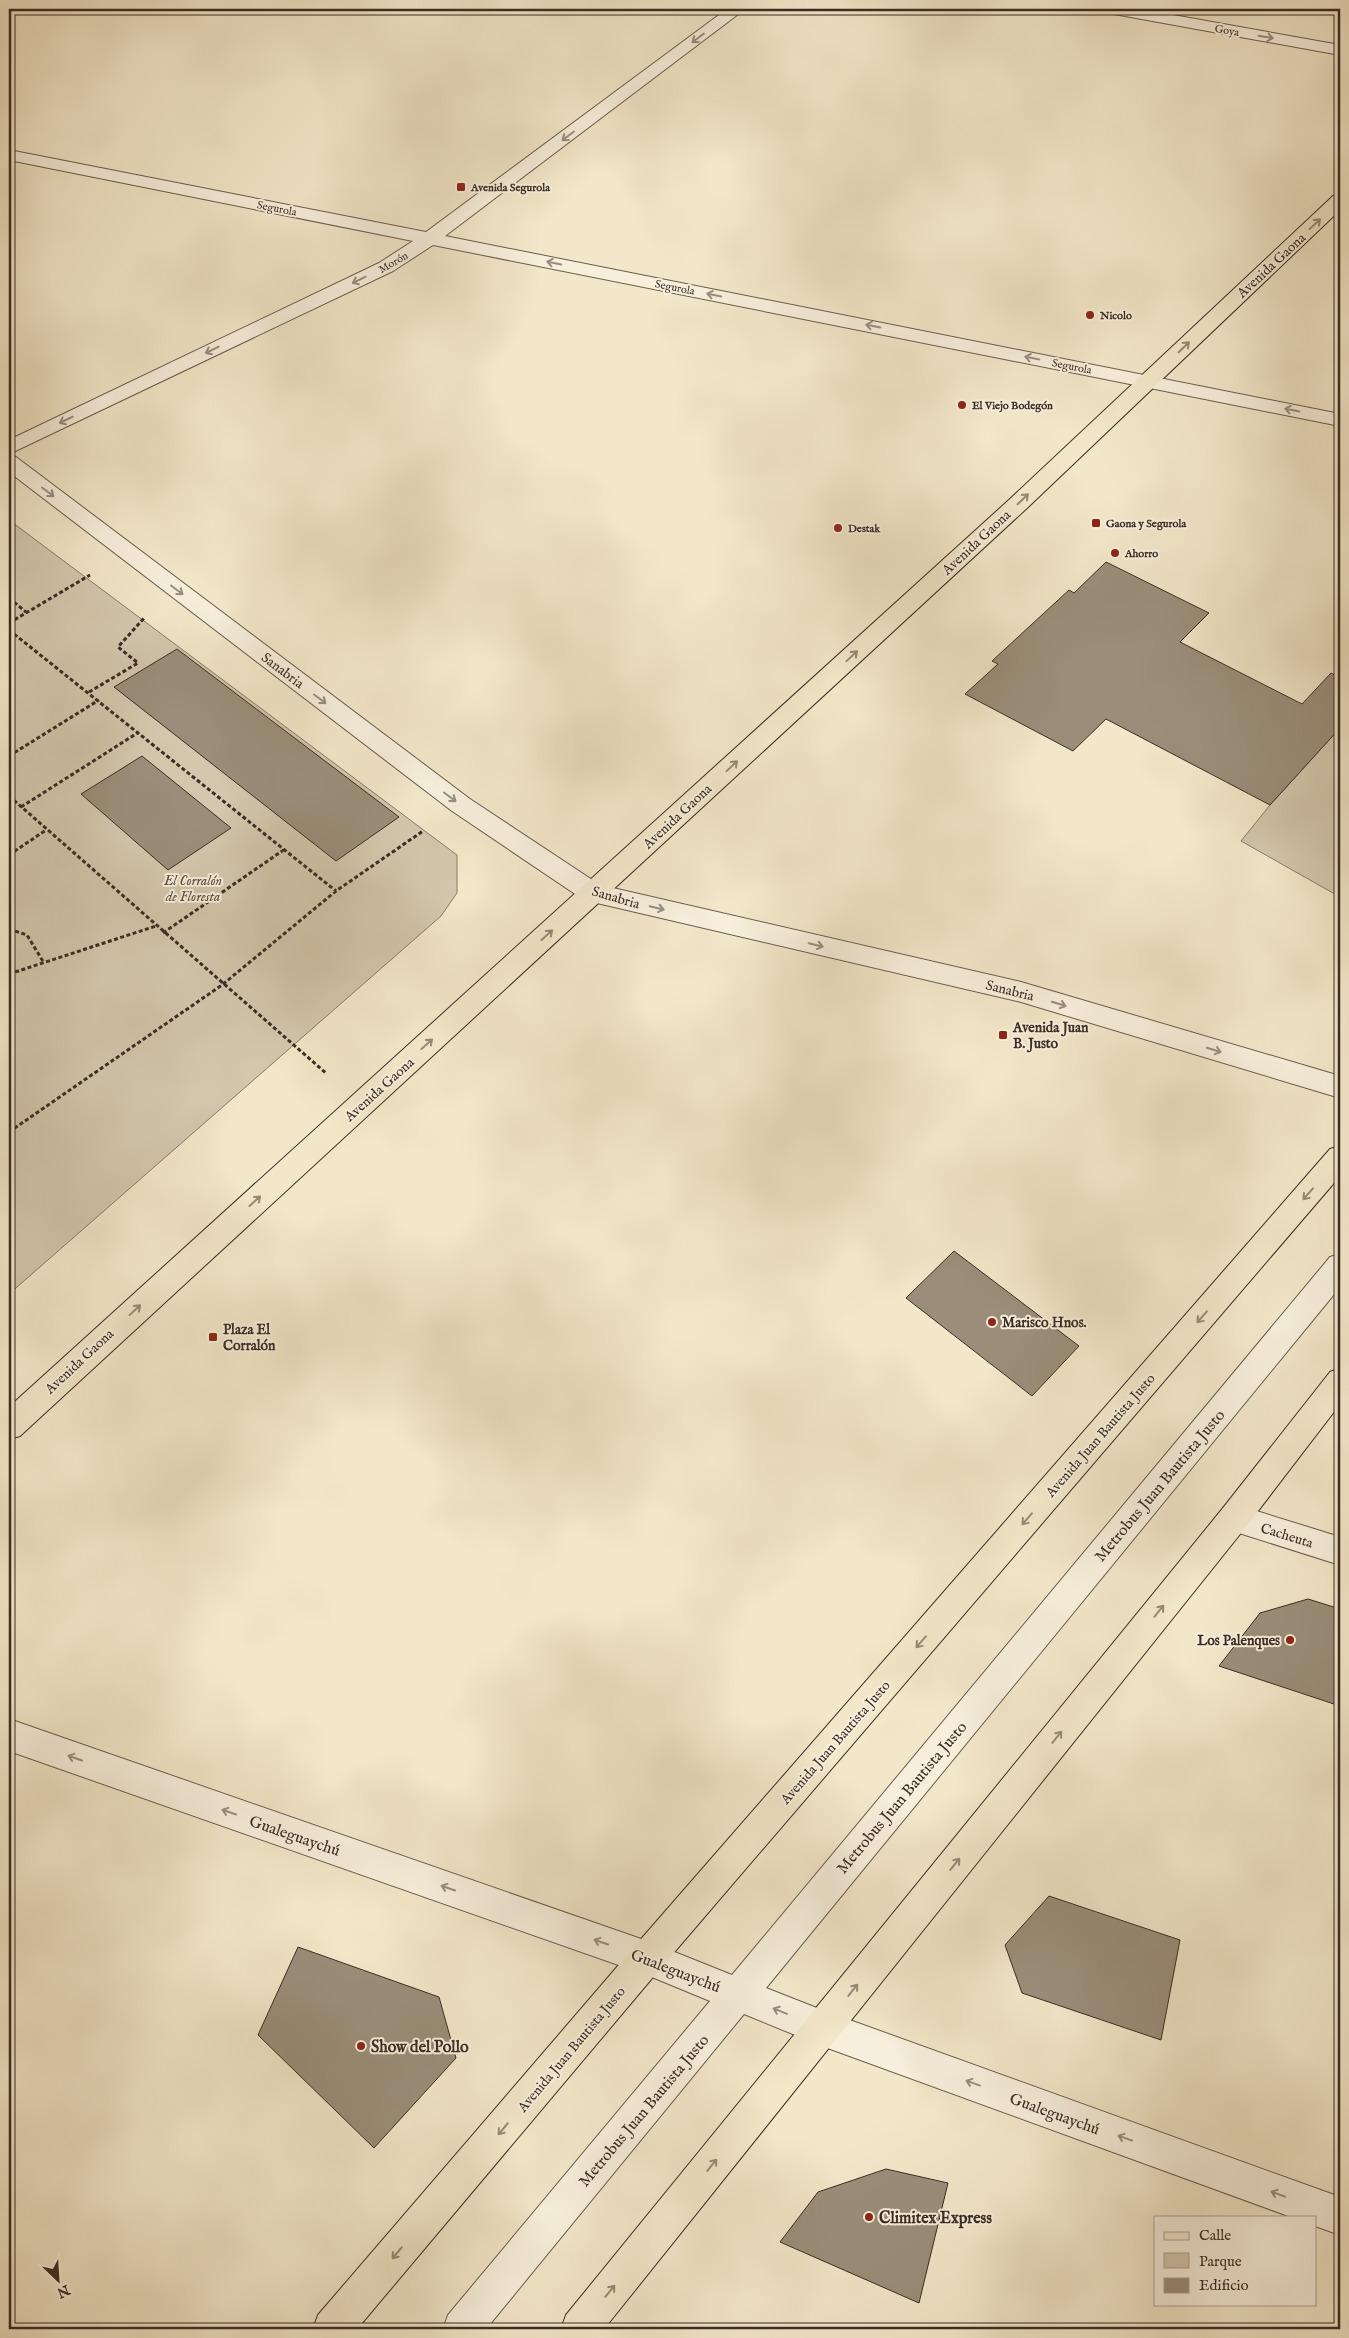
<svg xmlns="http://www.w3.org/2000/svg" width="1349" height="2338" viewBox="0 0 1349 2338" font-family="'IM FELL English',serif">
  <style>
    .green { fill: #d3c7ad; stroke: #867a69 }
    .building { fill: #9a8e7a; stroke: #3a2d25 }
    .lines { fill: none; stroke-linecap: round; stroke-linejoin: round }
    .minor-casing { stroke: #685c4e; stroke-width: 2 }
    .major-casing { stroke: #3a2d25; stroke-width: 2 }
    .path { stroke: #3a2d25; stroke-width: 3; stroke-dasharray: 4 2.5; stroke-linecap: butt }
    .minor { fill: #f7efdc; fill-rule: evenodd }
    .major { fill: #f2e7c9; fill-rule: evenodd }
    .oneway { stroke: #988e80 }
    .oneway2 { stroke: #968a77 }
    .poi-dot { fill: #8f2418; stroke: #f7efdc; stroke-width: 2 }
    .labels { text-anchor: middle; stroke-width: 4; stroke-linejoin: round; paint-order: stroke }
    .far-street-label { font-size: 11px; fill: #3a2d25; stroke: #f7efdc }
    .far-poi-label { font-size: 11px; font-weight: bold; fill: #3a2d25; stroke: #f7efdc; text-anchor: start }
    .street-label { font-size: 14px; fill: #3a2d25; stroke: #f7efdc }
    .park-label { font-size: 14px; font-style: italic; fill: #594c40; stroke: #f7efdc }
    .poi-label { font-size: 14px; font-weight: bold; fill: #3a2d25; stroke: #f7efdc; text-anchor: start }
    .near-street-label { font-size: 16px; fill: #3a2d25; stroke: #f7efdc }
    .near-poi-label { font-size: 16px; font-weight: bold; fill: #3a2d25; stroke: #f7efdc; text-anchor: start }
  </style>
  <rect width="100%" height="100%" fill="#f2e7c9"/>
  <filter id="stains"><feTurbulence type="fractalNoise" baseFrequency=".004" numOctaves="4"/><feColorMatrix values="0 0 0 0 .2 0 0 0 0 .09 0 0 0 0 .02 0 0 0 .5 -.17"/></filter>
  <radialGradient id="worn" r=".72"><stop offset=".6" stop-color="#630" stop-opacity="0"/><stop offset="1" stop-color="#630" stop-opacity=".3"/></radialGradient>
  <!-- green -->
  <path class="green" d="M9 520 457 855V893L441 916 9 1294Z
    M1340 728V897L1241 841 1270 805Z"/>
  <!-- building -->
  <path class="building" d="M1106 562 1209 613 1180 642 1302 704 1331 673 1340 678V728L1270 805 1106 719 1073 751 965 694 998 664 992 661 1069 590 1074 593Z
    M177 649 399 817 336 861 114 687Z
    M142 756 231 828 168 870 81 794Z
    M954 1251 1079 1346 1032 1396 906 1298Z
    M1308 1599 1340 1609V1706L1219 1666 1260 1613Z
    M1049 1896 1180 1940 1161 2040 1022 1993 1005 1945Z
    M298 1947 439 1997 456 2058 374 2148 258 2035Z
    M886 2169 948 2183 919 2303 780 2242 818 2192Z"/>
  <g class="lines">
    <defs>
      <path id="minor" d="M727 9H745L445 236 1340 414V426L433 245 393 271 9 454V440L379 263 413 241 9 160V150L426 232Z
        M1106 9H1140L1340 45V55L1114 14 1108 13Z
        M9 455 16 457 470 799 600 885 1021 982 1340 1076V1098L1021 1002 584 900 452 811 9 472Z
        M1340 1254V1287L766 1988 822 2010 1340 2197V2235L1315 2226V2217H1291L822 2046 744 2014 486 2329H443L448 2315 710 2001 647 1975 9 1751V1719L647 1941 732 1975 1330 1257Z
        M1234 1504 1340 1537V1565L1223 1528 1219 1518 1223 1508Z"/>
      <path id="major" d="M1340 195V210L1026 509 20 1436 9 1439V1407L1010 499 1333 196Z
        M1340 1146V1176L659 1970 357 2329H313L318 2315 635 1946 1330 1149Z
        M1340 1368V1404L1245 1528 604 2329H561L566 2315 1223 1508 1330 1372Z"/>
    </defs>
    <!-- minor casing -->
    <use href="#minor" class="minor-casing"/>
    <!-- major casing -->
    <use href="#major" class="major-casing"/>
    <!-- path -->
    <path class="path" d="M9 598 26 612
      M9 623 90 575
      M9 630 336 891
      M89 692 138 663 118 647 145 617
      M9 756 99 700
      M9 796 327 1074
      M21 807 139 732
      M9 855 46 830
      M9 929 27 935 44 963
      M163 933 285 849
      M9 974 156 926
      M9 1132 222 985 336 891 423 831"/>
    <!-- minor -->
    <use href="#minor" class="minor"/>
    <!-- major -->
    <use href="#major" class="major"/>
  </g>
  <!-- one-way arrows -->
  <defs><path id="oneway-shaft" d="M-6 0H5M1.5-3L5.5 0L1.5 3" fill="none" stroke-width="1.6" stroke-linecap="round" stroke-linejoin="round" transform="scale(1.25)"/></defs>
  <g class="oneway">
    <use href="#oneway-shaft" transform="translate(1266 37) rotate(10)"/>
    <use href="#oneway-shaft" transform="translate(698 38) rotate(143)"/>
    <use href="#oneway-shaft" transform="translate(568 136) rotate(143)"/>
    <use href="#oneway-shaft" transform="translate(554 263) rotate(-169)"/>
    <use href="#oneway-shaft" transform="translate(359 280) rotate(154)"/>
    <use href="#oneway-shaft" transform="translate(714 295) rotate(-169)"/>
    <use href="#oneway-shaft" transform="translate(873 326) rotate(-169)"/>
    <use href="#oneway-shaft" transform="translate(212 350) rotate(154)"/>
    <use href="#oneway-shaft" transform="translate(1032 358) rotate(-169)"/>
    <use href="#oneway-shaft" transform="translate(1292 410) rotate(-169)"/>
    <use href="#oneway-shaft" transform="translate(66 420) rotate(154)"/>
    <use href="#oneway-shaft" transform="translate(48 492) rotate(37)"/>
    <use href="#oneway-shaft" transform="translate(177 590) rotate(37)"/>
    <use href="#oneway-shaft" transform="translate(320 699) rotate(37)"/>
    <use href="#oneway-shaft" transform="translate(450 797) rotate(37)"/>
    <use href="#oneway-shaft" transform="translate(657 908) rotate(13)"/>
    <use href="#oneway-shaft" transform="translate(816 945) rotate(13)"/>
    <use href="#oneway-shaft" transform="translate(1059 1004) rotate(17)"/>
    <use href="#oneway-shaft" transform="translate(1214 1050) rotate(17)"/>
    <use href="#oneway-shaft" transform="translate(75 1758) rotate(-161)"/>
    <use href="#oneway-shaft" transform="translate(229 1812) rotate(-161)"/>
    <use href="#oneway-shaft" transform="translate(448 1888) rotate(-161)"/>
    <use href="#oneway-shaft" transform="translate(601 1942) rotate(-161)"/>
    <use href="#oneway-shaft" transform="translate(780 2011) rotate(-158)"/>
    <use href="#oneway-shaft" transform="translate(973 2083) rotate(-160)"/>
    <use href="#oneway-shaft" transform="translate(1125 2138) rotate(-160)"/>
    <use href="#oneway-shaft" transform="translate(1278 2194) rotate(-160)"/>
  </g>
  <g class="oneway2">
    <use href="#oneway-shaft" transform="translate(1315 224) rotate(-43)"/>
    <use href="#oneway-shaft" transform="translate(1184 347) rotate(-44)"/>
    <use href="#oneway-shaft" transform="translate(1023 499) rotate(-44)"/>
    <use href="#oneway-shaft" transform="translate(852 656) rotate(-43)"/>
    <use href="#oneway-shaft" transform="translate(732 766) rotate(-43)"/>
    <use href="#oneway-shaft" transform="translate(547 935) rotate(-42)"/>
    <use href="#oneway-shaft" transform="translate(427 1044) rotate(-42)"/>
    <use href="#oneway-shaft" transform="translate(1308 1194) rotate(131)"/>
    <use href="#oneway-shaft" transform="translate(255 1201) rotate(-42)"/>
    <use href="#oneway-shaft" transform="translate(135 1310) rotate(-43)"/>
    <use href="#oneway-shaft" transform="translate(1202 1317) rotate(131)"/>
    <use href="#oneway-shaft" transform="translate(1027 1519) rotate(131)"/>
    <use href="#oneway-shaft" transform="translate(1159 1611) rotate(-51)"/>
    <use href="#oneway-shaft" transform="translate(921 1642) rotate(131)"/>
    <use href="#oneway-shaft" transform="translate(1057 1737) rotate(-51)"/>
    <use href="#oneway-shaft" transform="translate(955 1864) rotate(-51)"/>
    <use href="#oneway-shaft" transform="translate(853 1990) rotate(-51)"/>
    <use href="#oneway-shaft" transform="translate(503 2129) rotate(130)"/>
    <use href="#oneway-shaft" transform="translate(712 2165) rotate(-51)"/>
    <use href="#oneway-shaft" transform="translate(397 2253) rotate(130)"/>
    <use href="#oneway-shaft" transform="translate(610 2291) rotate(-51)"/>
  </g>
  <!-- markers -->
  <g class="poi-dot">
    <rect x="456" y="182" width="10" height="10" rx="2.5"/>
    <circle cx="1090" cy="315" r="5"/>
    <circle cx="962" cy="405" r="5"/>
    <rect x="1091" y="518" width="10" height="10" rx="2.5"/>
    <circle cx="838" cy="528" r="5"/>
    <circle cx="1115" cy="553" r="5"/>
    <rect x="998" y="1030" width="10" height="10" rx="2.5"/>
    <circle cx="992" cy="1322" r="5"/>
    <rect x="208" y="1332" width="10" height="10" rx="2.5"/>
    <circle cx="1290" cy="1640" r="5"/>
    <circle cx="361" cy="2046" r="5"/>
    <circle cx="869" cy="2217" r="5"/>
  </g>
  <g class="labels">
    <!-- far-street labels -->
    <g class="far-street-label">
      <text transform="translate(1227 30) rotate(10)" y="4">Goya</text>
      <text transform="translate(277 208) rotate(11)" y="4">Segurola</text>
      <text transform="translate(393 262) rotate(-30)" y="4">Morón</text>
      <text transform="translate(675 287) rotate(11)" y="4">Segurola</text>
      <text transform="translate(1072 366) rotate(11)" y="4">Segurola</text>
    </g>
    <!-- far-poi labels -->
    <g class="far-poi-label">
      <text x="471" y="191">Avenida Segurola</text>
      <text x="1100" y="319">Nicolo</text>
      <text x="972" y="409">El Viejo Bodegón</text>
      <text x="1106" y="527">Gaona y Segurola</text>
      <text x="848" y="532">Destak</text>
      <text x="1125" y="557">Ahorro</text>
    </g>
    <!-- street labels -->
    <g class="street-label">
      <text transform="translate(1271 265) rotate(-43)" y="5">Avenida Gaona</text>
      <text transform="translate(976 542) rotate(-43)" y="5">Avenida Gaona</text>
      <text transform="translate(283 670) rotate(37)" y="5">Sanabria</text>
      <text transform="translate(677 816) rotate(-43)" y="5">Avenida Gaona</text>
      <text transform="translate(616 897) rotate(16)" y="5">Sanabria</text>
      <text transform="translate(1010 990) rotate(14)" y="5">Sanabria</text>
      <text transform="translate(379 1089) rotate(-42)" y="5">Avenida Gaona</text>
      <text transform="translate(79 1361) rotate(-43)" y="5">Avenida Gaona</text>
      <text transform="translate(1100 1435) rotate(-49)" y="5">Avenida Juan Bautista Justo</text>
      <text transform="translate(1287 1535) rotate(17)" y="5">Cacheuta</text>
      <text transform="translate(835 1742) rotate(-49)" y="5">Avenida Juan Bautista Justo</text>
      <text transform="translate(571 2049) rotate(-50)" y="5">Avenida Juan Bautista Justo</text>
    </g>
    <!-- park labels -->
    <g class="park-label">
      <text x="193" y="885">El Corralón<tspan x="193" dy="16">de Floresta</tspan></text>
    </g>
    <!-- poi labels -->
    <g class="poi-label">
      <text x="1013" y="1032">Avenida Juan<tspan x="1013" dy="16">B. Justo</tspan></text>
      <text x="1002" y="1327">Marisco Hnos.</text>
      <text x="223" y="1334">Plaza El<tspan x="223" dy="16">Corralón</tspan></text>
      <text x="1280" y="1645" text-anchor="end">Los Palenques</text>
    </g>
    <!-- near-street labels -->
    <g class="near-street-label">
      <text transform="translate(1159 1485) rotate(-50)" y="6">Metrobus Juan Bautista Justo</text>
      <text transform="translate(901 1797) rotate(-50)" y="6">Metrobus Juan Bautista Justo</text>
      <text transform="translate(295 1835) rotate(19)" y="6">Gualeguaychú</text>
      <text transform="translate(676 1970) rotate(21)" y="6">Gualeguaychú</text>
      <text transform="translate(643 2110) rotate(-50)" y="6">Metrobus Juan Bautista Justo</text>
      <text transform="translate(1055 2113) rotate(20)" y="6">Gualeguaychú</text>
    </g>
    <!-- near-poi labels -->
    <g class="near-poi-label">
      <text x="371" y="2052">Show del Pollo</text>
      <text x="879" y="2223">Climitex Express</text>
    </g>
  </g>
  <!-- margin -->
  <rect width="1349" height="2338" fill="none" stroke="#f2e7c9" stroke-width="30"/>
  <rect x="10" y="10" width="1329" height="2318" fill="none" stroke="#3a2d25" stroke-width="2.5"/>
  <rect x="15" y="15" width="1319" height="2308" fill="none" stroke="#3a2d25"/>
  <!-- legend -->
  <rect x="1154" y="2216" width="162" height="90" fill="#f7efdc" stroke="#aba193"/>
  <rect x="1164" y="2232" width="25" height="8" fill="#f2e7c9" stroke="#aba193"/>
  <text x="1199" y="2240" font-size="15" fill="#3a2d25">Calle</text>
  <rect x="1164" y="2253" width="25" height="15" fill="#d3c7ad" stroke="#aba193"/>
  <text x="1199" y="2266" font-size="15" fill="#3a2d25">Parque</text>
  <rect x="1164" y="2278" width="25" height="15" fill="#9a8e7a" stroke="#aba193"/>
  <text x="1199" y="2290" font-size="15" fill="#3a2d25">Edificio</text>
  <!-- north arrow -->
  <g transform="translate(58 2280) rotate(155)" stroke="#f7efdc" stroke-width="4" paint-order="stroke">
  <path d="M0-4L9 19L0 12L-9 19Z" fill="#3a2d25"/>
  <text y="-8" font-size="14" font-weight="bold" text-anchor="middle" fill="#3a2d25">N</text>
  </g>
  <rect width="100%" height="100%" filter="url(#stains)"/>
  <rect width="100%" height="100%" fill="url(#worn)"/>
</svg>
